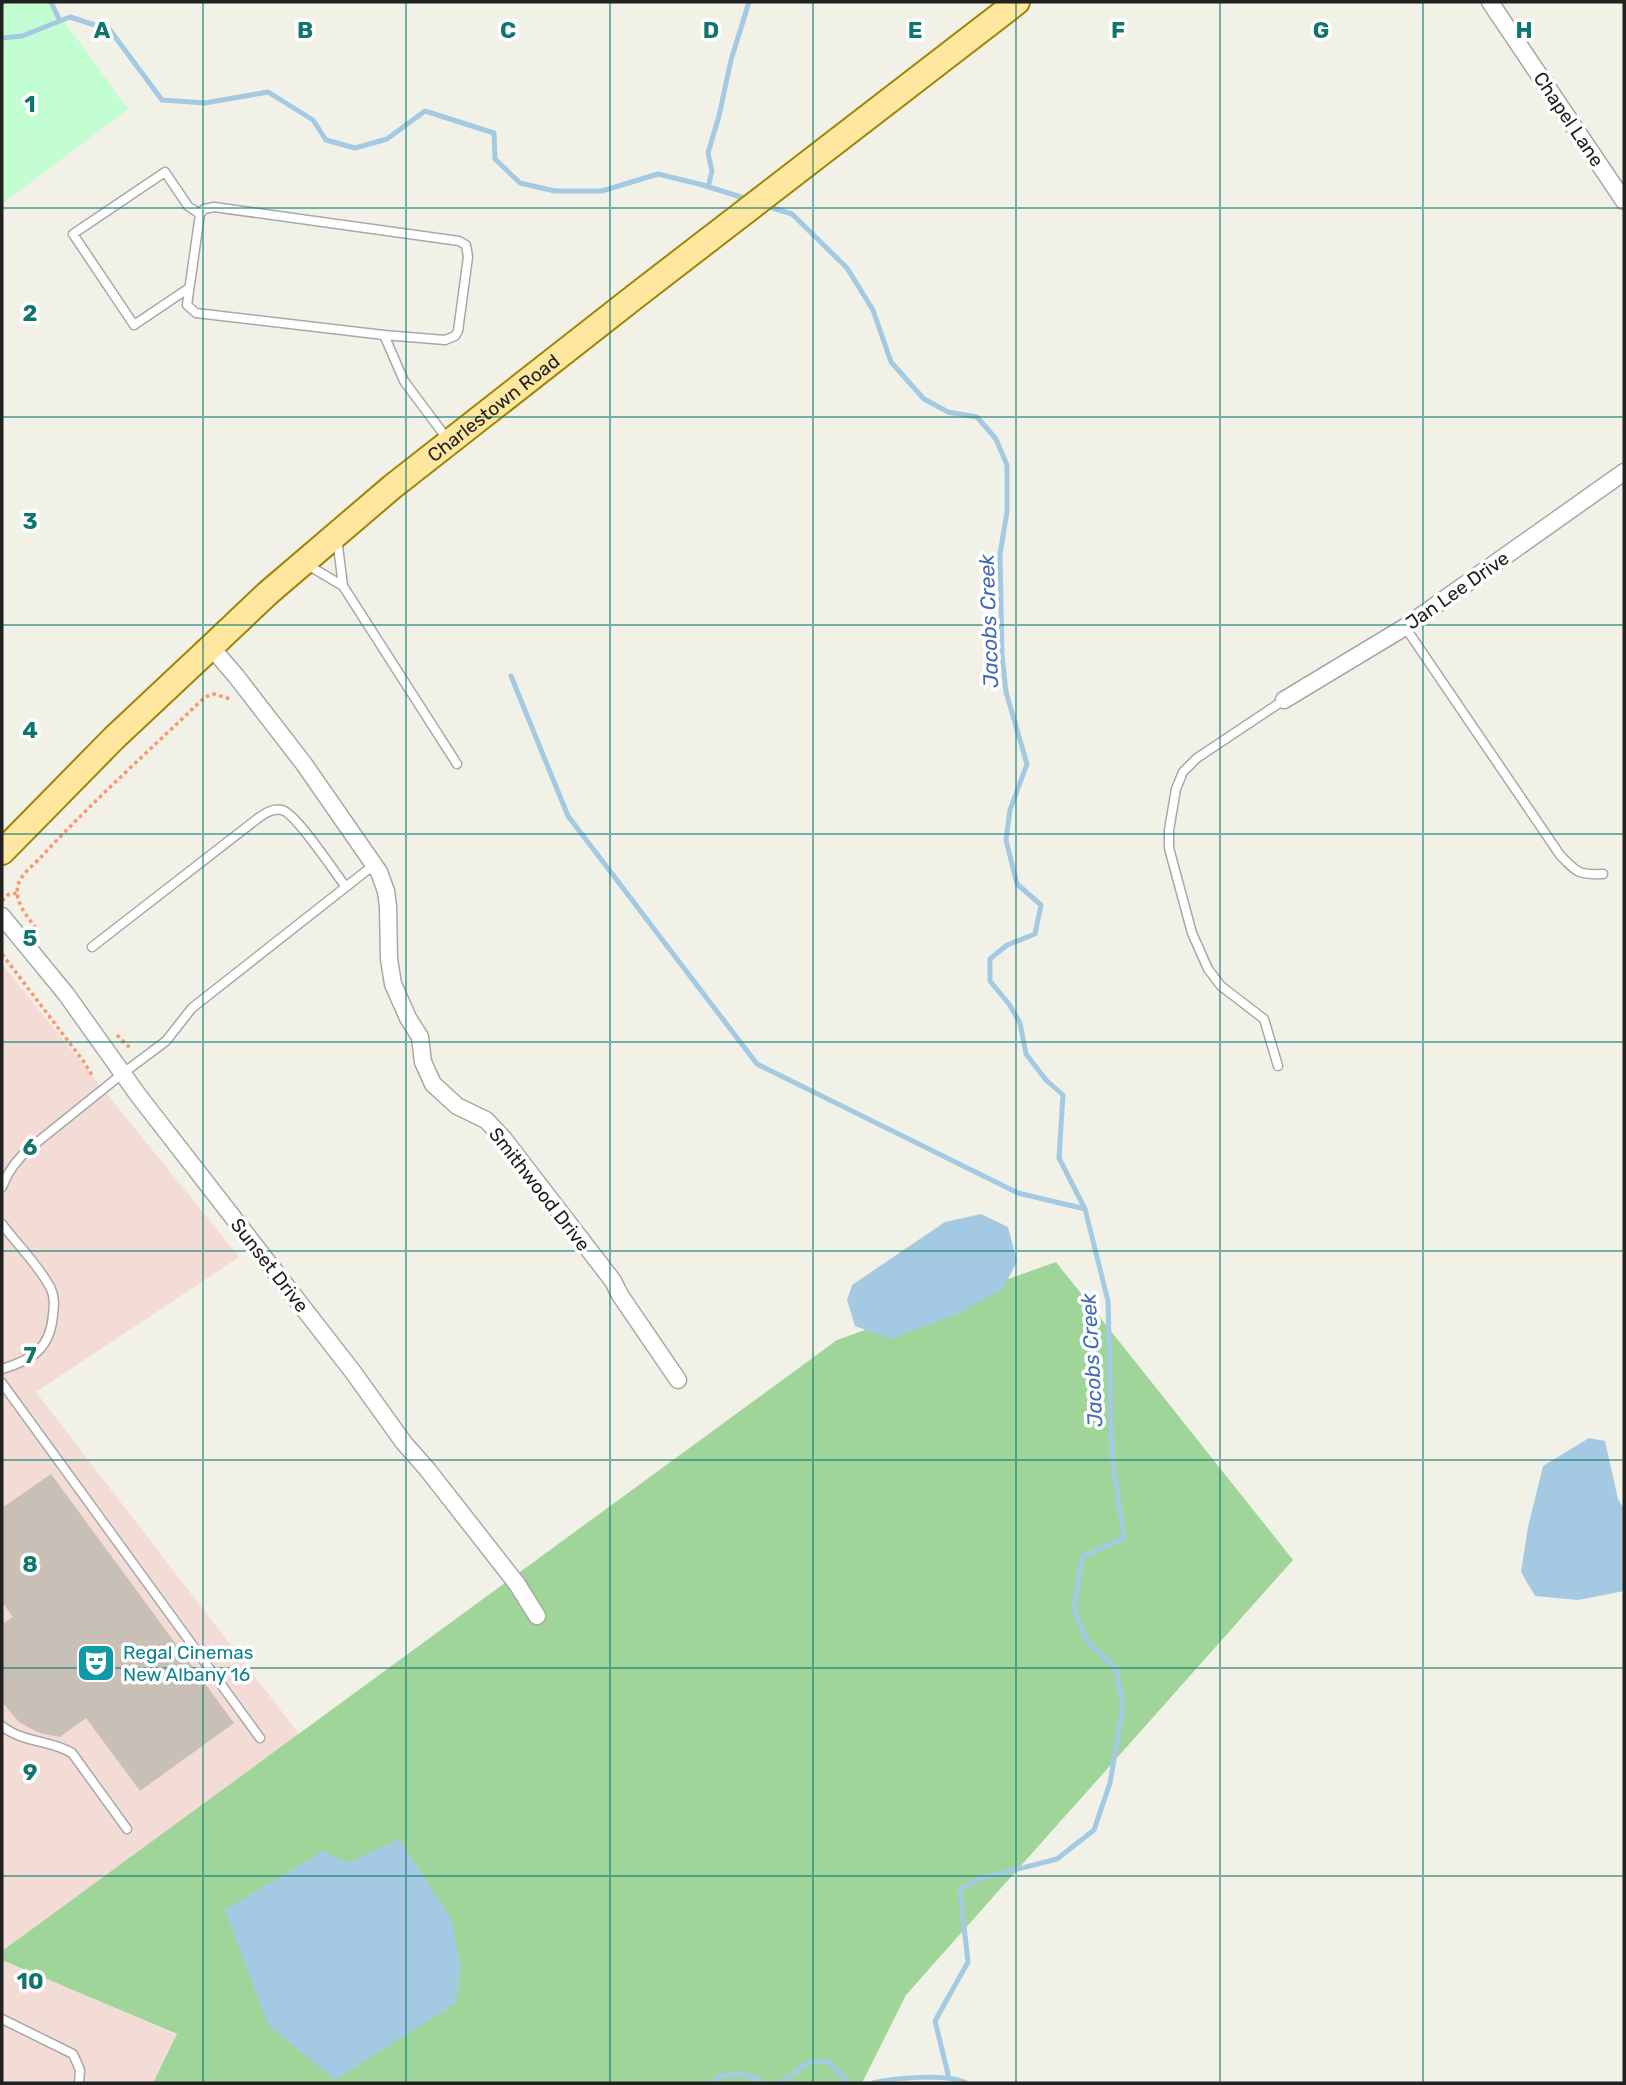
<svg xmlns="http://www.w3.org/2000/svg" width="1626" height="2085" viewBox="0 0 1626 2085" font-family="Rubik,sans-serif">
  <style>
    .commercial { fill: #f4dcd6 }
    .forest { fill: #a0d599 }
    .park { fill: #c2fed2 }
    .water { fill: #a4cae3 }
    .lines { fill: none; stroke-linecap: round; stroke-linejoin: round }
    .stream { stroke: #a4cae3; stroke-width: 5 }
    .building { fill: #c8c0b6 }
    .lane-casing { stroke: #a8a8a8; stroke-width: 11 }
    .street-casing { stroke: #a8a8a8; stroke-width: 19 }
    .primary-casing { stroke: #9f8600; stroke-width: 28 }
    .path { stroke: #ff956c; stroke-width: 3.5; stroke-dasharray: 3.5 3.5; stroke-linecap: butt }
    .lane { stroke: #fff; stroke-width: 8 }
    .street { stroke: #fff; stroke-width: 16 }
    .primary { stroke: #ffe7a0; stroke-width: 24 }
    .grid { fill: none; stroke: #0f766e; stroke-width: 2; stroke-opacity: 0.55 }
    .labels { text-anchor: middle; stroke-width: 7; stroke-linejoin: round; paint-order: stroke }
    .street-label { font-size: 19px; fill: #212121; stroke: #fff }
    .culture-label { font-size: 19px; fill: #0d838f; stroke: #fff; text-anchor: start }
    .water-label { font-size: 21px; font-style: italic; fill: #436abb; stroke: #fff }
    .grid-label { font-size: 23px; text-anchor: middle; font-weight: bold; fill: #0f766e; stroke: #fff; stroke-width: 7; stroke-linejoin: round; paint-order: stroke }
  </style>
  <rect width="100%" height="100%" fill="#f2f1e7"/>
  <!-- commercial -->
  <path class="commercial" d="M2 964 239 1257 36 1392 299 1734 2 1951Z
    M2 1959 177 2035 153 2083H2Z"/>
  <!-- forest -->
  <path class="forest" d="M1056 1262 1293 1560 906 1995 862 2083H153L177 2034 2 1960V1951L837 1340Z"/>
  <!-- park -->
  <path class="park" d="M2 2H50L128 109 2 204Z"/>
  <!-- water -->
  <path class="water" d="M981 1214 1008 1227 1017 1261 1003 1289 955 1315 890 1339 855 1326 847 1300 852 1285 945 1222Z
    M1589 1438 1605 1441 1618 1499 1624 1509V1591L1578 1600 1535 1596 1521 1572 1528 1527 1543 1466Z
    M399 1839 451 1918 461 1967 456 2003 335 2080 268 2025 225 1910 323 1851 348 1863Z"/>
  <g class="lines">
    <!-- stream -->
    <path class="stream" d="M51 2 60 21
      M2 3V2
      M2 38 22 36 70 17 110 30 162 100 205 103 268 92 313 120 326 140 355 148 387 139 425 111 494 133 495 159 520 183 555 191H602L658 174 703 185 747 199
      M708 187 712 171 708 153 719 116 731 60 749 2
      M766 206 792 214 847 268 873 310 891 362 924 399 948 412 977 417 996 439 1007 465V512L1000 554 1002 655 1006 692 1027 764 1010 810 1006 840 1017 884 1041 905 1035 934 1007 945 990 959V981L1009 1004 1020 1023 1026 1054 1046 1080 1063 1095 1059 1158 1085 1209 1108 1301 1112 1457 1124 1538 1082 1557 1074 1609 1087 1641 1116 1669 1123 1706 1110 1783 1094 1830 1057 1859 979 1879 960 1890 968 1962 935 2021 949 2078
      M511 676 568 816 757 1064 1018 1193 1085 1209
      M714 2083 718 2076 744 2074 765 2083
      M780 2083 809 2062 827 2061 849 2083
      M873 2083C892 2078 949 2073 966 2083"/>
  </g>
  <!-- building -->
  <path class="building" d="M51 1474 234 1723 140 1791 86 1718 60 1737 49 1735 37 1732 19 1722 2 1702V1624L13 1617 2 1602V1508Z"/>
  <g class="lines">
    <defs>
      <path id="lane" d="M189 288 134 325 73 234 165 172 188 206 200 214
        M384 335 445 340 455 336 458 331 468 257 466 245 459 241 214 207 204 209 200 214 187 305 196 313 384 335 404 381 448 440
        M306 564 343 586 337 538
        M343 586 457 764
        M1405 627 1560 855C1577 873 1579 875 1603 874
        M92 947 257 819C264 814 272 808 282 810 296 813 335 873 346 887
        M1278 1066 1264 1019 1221 986 1208 969 1192 933 1169 848V830L1176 789 1183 772 1197 758 1284 700
        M2 1187C8 1171 17 1159 30 1148L122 1074 166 1041 192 1008 375 864
        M2 1224C16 1243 41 1268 51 1289 55 1298 54 1306 53 1315 50 1349 32 1360 2 1369
        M2 1383 260 1738
        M2 1726C23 1743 51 1740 72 1753L127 1829
        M2 2019 73 2054 80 2070 79 2083"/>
      <path id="street" d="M1490 2 1624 201
        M211 647 236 676 304 764 379 872 386 891 388 907 389 959 393 984 408 1018 420 1037 423 1062 433 1084 457 1106 486 1120 503 1138 613 1281 620 1295 678 1380
        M1284 700 1405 627 1624 472
        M2 916 66 994 138 1095 353 1372 404 1443 427 1469 517 1584 537 1616"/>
      <g id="primary">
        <path id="s1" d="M2 852 114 738 211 647 268 593 392 487 637 295 1017 2"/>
      </g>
    </defs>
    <!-- lane casing -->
    <use href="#lane" class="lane-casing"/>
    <!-- street casing -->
    <use href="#street" class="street-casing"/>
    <!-- primary casing -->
    <use href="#primary" class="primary-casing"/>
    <!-- path -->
    <path class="path" d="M2 901 9 894 18 893
      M36 928C27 916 14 902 18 885 21 874 35 864 42 856 94 800 151 749 205 697L214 694 230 699
      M2 954 84 1062 93 1077
      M117 1035 130 1048"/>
    <!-- lane -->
    <use href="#lane" class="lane"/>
    <!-- street -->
    <use href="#street" class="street"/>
    <!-- primary -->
    <use href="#primary" class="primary"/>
  </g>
  <!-- grid -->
  <path class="grid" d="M203 2V2083M406 2V2083M610 2V2083M813 2V2083M1016 2V2083M1220 2V2083M1423 2V2083M2 208H1624M2 417H1624M2 625H1624M2 834H1624M2 1042H1624M2 1251H1624M2 1460H1624M2 1668H1624M2 1876H1624"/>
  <!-- icons -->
  <defs>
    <symbol id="theatre-square" viewBox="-11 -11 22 22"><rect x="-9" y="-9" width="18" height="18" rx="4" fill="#0f9aa8" stroke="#fff"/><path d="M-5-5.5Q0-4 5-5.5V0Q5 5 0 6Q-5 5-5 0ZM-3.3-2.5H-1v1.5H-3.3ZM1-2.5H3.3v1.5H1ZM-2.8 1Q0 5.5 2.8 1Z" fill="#fff"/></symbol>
  </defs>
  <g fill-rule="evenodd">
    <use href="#theatre-square" x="74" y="1641" width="44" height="44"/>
  </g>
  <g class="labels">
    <!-- street labels -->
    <g class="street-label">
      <text transform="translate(1569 119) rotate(56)" y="7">Chapel Lane</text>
      <text dy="7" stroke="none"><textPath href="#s1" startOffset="663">Charlestown Road</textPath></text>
      <text transform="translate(1457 590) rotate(-35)" y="7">Jan Lee Drive</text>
      <text transform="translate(540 1189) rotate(52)" y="7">Smithwood Drive</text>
      <text transform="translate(270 1265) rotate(52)" y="7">Sunset Drive</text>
    </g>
    <!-- culture labels -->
    <g class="culture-label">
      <text x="123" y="1659">Regal Cinemas<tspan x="123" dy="22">New Albany 16</tspan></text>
    </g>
    <!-- water labels -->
    <g class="water-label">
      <text transform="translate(989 621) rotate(-92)" y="7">Jacobs Creek</text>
      <text transform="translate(1092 1360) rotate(-93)" y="7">Jacobs Creek</text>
    </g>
  </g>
  <g class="grid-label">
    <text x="102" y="38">A</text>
    <text x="305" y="38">B</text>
    <text x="508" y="38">C</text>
    <text x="711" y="38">D</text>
    <text x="915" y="38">E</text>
    <text x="1118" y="38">F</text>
    <text x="1321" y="38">G</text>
    <text x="1524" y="38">H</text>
    <text x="30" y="112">1</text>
    <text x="30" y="321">2</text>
    <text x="30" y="529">3</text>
    <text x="30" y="738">4</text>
    <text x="30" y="946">5</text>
    <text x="30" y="1155">6</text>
    <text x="30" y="1363">7</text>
    <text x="30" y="1572">8</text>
    <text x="30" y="1780">9</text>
    <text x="30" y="1989">10</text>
  </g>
  <!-- border -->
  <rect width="1626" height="2085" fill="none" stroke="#212121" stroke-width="7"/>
</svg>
